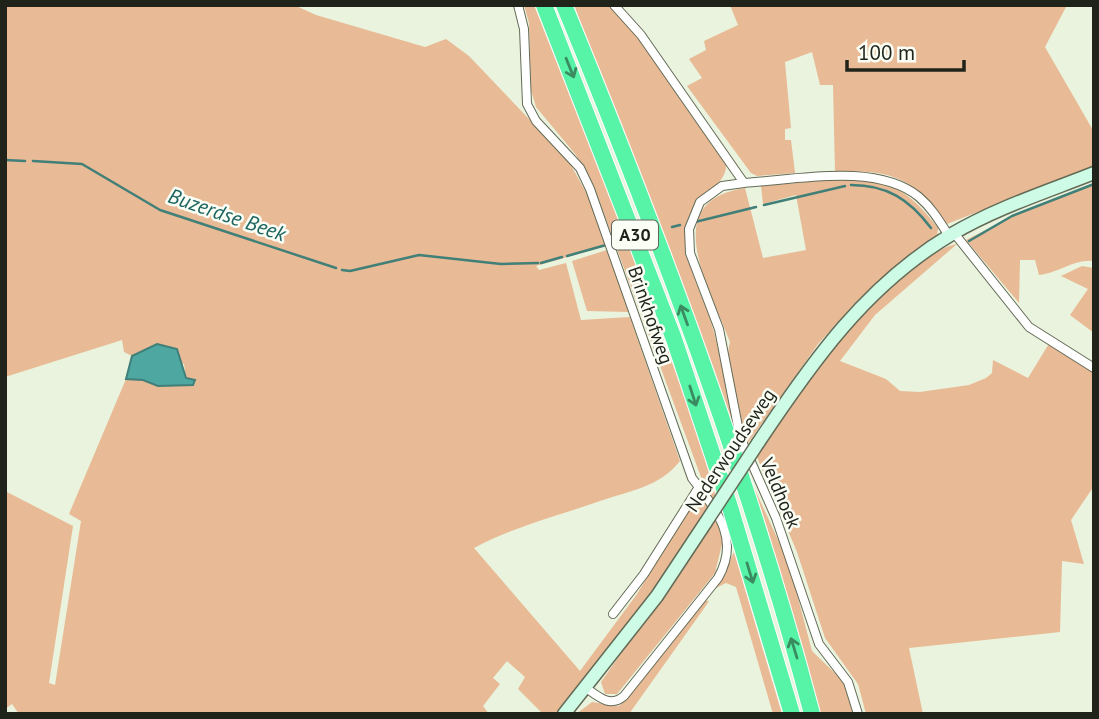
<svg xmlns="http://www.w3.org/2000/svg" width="1099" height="719" viewBox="0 0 1099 719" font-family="'PT Sans',sans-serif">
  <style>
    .green { fill: #e8ba95 }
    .water { fill: #4fa7a2; stroke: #417f79; stroke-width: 2 }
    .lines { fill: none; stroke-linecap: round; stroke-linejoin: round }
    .stream { stroke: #417f79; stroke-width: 2.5 }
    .street-casing { stroke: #636b57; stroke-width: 10 }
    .secondary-casing { stroke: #636b57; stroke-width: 15 }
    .highway-casing { stroke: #fff; stroke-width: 18 }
    .street { stroke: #fff; stroke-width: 8 }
    .secondary { stroke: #cdfbe5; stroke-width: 12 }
    .highway { stroke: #57f3a7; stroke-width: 16 }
    .secondary-bridge-casing { stroke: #636b57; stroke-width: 15; stroke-linecap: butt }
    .secondary-bridge { stroke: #cdfbe5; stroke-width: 12 }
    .oneway { stroke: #3b8b60 }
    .labels { text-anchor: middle; stroke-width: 5; stroke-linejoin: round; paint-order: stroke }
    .shield { fill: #fafef5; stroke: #61655c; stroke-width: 2 }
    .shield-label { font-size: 18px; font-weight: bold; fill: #1f231a }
    .street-label { font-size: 19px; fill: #1f231a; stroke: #fafef5 }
    .water-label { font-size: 21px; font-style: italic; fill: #1c6461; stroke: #fafef5 }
  </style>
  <rect width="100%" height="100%" fill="#eaf3dd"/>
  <!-- green -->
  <path class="green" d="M5 5H294L316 15 425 47 446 39 469 56 568 160 587 194 606 246 536 266 539 270 566 263 581 320 630 317 680 461C660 487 629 491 600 501 558 516 512 527 474 548L580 671 637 594 689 507 697 501 709 505 622 636 560 714H543L518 689 525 677 507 661 493 678 500 684 483 706 489 714H19L12 704 5 709V491L73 526 49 683 55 685 81 521 69 514 126 379C154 381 164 388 194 380L186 378 184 364 138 352 132 356 124 352 122 340 5 377Z
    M524 5H534L627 240 695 425 719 508 705 488 593 184 576 155 536 107 531 90 529 23Z
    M574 5H611L626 21 726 164C728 186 693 197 687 224 680 260 706 299 714 332 725 376 731 420 749 462L746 467Z
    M730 5H1067L1045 47 1094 132V166L947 224C912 177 892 169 835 172L833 85H820L812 52 785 62 791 128 785 129V140H791L795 173 757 176 751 173 687 86 702 78 689 59 706 50 704 41 738 25Z
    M841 179C890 180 908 189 938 228L937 236 856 302 818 344 748 443C737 419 723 367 730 342 711 290 656 201 745 188L763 258 806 250 796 195 763 204 761 186Z
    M1094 183V261C1073 259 1059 273 1039 275L1035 260H1020L1019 303 966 240 1015 215Z
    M957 244 875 315 840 361 886 379 900 391 920 392 969 385 986 378 992 373 993 360 1028 378 1050 342 1094 370V486L1071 520 1084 564 1062 561 1060 632 909 648 923 714H866L858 684 825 638 797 552 757 457C776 426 793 393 814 364 836 334 921 249 957 244Z
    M607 250 629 312 587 311 572 261Z
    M1082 266 1094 268V333L1070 315 1088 289 1061 276Z
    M747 472 789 564 812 651 843 681 856 714H818L767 527Z
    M716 518 723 540 715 573 617 694H605L601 682Z
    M734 552 782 714H773L736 587 726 583 716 588Z
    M703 600 709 601 705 607 629 714H576L592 702 619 706Z"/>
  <!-- water -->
  <path class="water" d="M157 344 177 349 186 378 195 380 193 385 158 386 143 380 126 379 132 356Z"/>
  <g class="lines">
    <!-- stream -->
    <path class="stream" d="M5 160 25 161
      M33 161 82 164 160 210 336 268
      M851 185C887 185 909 199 931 228
      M764 205 845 186
      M695 222 756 207
      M672 227 680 225
      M969 241 1012 216 1094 184
      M567 256 606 245
      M541 263 562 257
      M342 270 350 271 419 255 501 264 538 263"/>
    <defs>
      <path id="street" d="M518 5 524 29 527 104 536 121 580 168 590 189 692 478C716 510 741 538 718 578L624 696C610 708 599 697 586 688
        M614 5 641 35 744 183C796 180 876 162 919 197 932 208 940 222 949 236
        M744 183 722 186 700 202 689 229 690 253 719 329 740 437 776 518 819 644 848 682 858 714
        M954 233 1029 327 1094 368
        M613 614 644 574 699 487"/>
      <path id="secondary" d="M758 443C812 362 866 285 952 234 996 208 1046 192 1094 173
        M564 714 657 596 706 522"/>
      <path id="highway" d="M544 5 674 339 730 507 792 714
        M564 5C659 236 748 472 812 714"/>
    </defs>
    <!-- street casing -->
    <use href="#street" class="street-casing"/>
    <!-- secondary casing -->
    <use href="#secondary" class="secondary-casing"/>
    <!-- highway casing -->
    <use href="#highway" class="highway-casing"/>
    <!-- street -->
    <use href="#street" class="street"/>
    <!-- secondary -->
    <use href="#secondary" class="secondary"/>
    <!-- highway -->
    <use href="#highway" class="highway"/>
    <defs>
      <path id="secondary-bridge" d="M706 522 758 443"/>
    </defs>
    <!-- secondary-bridge casing -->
    <use href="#secondary-bridge" class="secondary-bridge-casing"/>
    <!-- secondary-bridge -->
    <use href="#secondary-bridge" class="secondary-bridge"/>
  </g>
  <!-- one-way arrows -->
  <defs><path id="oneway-shaft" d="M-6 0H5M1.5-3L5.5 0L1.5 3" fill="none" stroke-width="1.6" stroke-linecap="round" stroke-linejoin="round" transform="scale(1.75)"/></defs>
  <g class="oneway">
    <use href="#oneway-shaft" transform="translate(570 68) rotate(68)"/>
    <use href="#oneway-shaft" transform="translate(684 315) rotate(-110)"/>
    <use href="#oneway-shaft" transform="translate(693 396) rotate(72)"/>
    <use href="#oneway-shaft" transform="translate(750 573) rotate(73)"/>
    <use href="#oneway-shaft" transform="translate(794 648) rotate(-107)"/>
  </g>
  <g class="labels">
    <!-- shield labels -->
    <rect class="shield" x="612" y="220.5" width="46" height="29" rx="5"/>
    <g class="shield-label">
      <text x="635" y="241">A30</text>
    </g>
    <!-- street labels -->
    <g class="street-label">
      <text transform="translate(651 315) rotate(71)" y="7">Brinkhofweg</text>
      <text transform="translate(730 450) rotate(-56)" y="7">Nederwoudseweg</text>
      <text transform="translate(781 493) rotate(67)" y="7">Veldhoek</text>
    </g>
    <!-- water labels -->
    <g class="water-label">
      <text transform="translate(227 215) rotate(19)" y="7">Buzerdse Beek</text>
    </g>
  </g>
  <!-- border -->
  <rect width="1099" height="719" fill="none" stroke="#1f231a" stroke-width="14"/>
  <!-- scale -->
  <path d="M847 60v10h117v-10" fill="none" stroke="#1f231a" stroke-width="3.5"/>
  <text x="858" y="60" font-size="21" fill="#1f231a" stroke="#fafef5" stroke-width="5" paint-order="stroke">100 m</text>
</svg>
